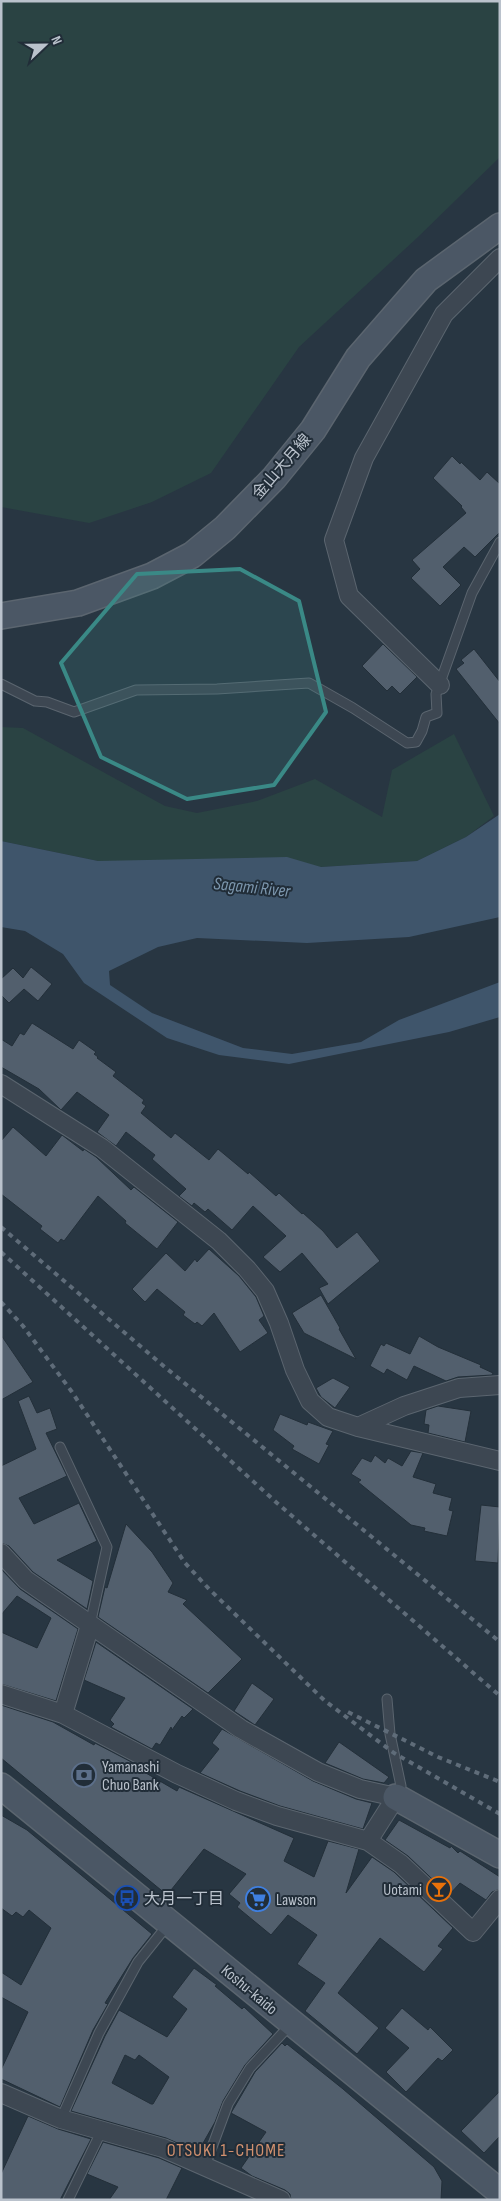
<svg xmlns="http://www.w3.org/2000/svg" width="501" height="2201" viewBox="0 0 501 2201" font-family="'Sofia Sans Condensed','Noto Sans JP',sans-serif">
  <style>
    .green { fill: #2a4343 }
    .water { fill: #3f556b }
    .building { fill: #525f6d; stroke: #232f39; fill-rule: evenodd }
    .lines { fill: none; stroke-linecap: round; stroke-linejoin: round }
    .lane-casing { stroke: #5b656f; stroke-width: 11 }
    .street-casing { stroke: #5b656f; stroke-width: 20 }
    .secondary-casing { stroke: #5b656f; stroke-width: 28 }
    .lane { stroke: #3d4752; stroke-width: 9 }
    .street { stroke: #3d4752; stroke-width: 18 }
    .secondary { stroke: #4b5765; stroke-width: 25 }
    .rail { stroke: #5f6c79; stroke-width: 4; stroke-dasharray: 5 5; stroke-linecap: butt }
    .marked { fill: #3a8986; fill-opacity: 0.2; stroke: #3a8986; stroke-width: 4; stroke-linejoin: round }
    .labels { text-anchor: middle; stroke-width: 4; stroke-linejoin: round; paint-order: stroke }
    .street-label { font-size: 16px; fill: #bac2cc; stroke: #212d38 }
    .poi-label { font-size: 16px; fill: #bac2cc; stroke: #212d38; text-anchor: start }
    .water-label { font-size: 18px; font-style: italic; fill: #7c96ad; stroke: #212d38 }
    .neighbourhood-label { font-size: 18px; letter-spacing: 1px; fill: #d2916f; stroke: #212d38 }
  </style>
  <rect width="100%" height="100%" fill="#283642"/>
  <!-- green -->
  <path class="green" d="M1 1H500V157L418 237 299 347 211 473 152 502 89 523 1 507Z
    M1 727 23 728 165 806 197 813 257 801 315 779 382 817 392 770 454 734 494 816 466 837 417 861 321 867 98 861 1 841Z"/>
  <!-- water -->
  <path class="water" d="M500 814V917L409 937 307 943 197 938 158 947 109 971 110 985 152 1013 243 1048 292 1054 361 1042 399 1020 500 982V1017L449 1032 289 1064 219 1055 167 1038 84 983 63 954 25 931 1 927V841L98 861 287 857 321 867 417 861 466 837Z"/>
  <!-- building -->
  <path class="building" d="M452 456 460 464 461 462 480 480 487 472 500 484V532L475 557 464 547 443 567 461 585 440 606 411 578 420 569 412 560 466 513 461 507 462 506 433 478Z
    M383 644 417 677 400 694 392 686 387 691 362 666Z
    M474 649 500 682V724L456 669 464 663 461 660Z
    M31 967 52 984 38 1001 24 989 9 1003 1 995V979L13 968 23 978Z
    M32 1023 73 1049 79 1040 96 1052 94 1054 98 1057 97 1058 116 1072 113 1076 144 1100 142 1103 146 1106 141 1113 171 1138 175 1133 209 1160 218 1149 248 1174 249 1172 276 1196 279 1193 302 1214 303 1213 323 1231 337 1248 357 1232 380 1261 328 1304 319 1288 328 1284 302 1253 280 1272 263 1257 286 1236 253 1206 232 1230 208 1209 205 1212 194 1203 192 1206 179 1196 186 1189 152 1159 155 1155 126 1132 116 1146 97 1132 109 1115 77 1092 61 1110 39 1089 1 1067V1039L12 1046 20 1033 24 1035Z
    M13 1127 46 1156 62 1135 83 1151 84 1149 96 1157 131 1190 134 1187 178 1222 157 1249 125 1223 126 1221 98 1196 64 1241 61 1239 58 1243 40 1229 42 1226 1 1194V1141Z
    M209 1249 239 1276 256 1297 264 1316 259 1320 268 1333 240 1352 214 1313 202 1326 197 1322 195 1324 183 1315 185 1312 157 1289 145 1302 132 1289 166 1253 185 1271 195 1259 197 1262Z
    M321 1295 340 1328 339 1329 356 1359 304 1333 292 1313Z
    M1 1335 33 1382 1 1400Z
    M419 1336 438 1347 481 1365 480 1367 493 1373 492 1375 458 1377 446 1381 414 1366 407 1380 387 1369 384 1374 370 1366 381 1344 384 1346 386 1343 410 1354Z
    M333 1378 350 1387 335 1408 321 1397 316 1388Z
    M29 1396 37 1413 50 1408 57 1429 46 1433 67 1476 19 1498 34 1524 79 1503 97 1541 57 1560 93 1581 87 1609 33 1572 9 1546 1 1543V1466L36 1449 18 1401Z
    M438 1406 471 1411 465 1442 428 1433 429 1425 424 1424 426 1410Z
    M280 1414 307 1425 308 1422 333 1431 326 1444 329 1445 319 1464 292 1449 294 1446 273 1430Z
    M411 1451 423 1453 413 1477 436 1484 433 1493 452 1498 449 1510 453 1511 447 1536 424 1531 425 1528 411 1525 358 1482 361 1480 351 1474 362 1458 371 1462 375 1455 385 1463 388 1458 402 1466Z
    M481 1505 500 1507 498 1563 475 1561Z
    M126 1524 152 1552 173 1583 168 1592 187 1600 183 1604 242 1659 208 1693 98 1617 105 1587 107 1588Z
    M1 1569 20 1589 78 1629 56 1701 1 1684V1632L37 1648 51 1618 17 1596 1 1615Z
    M96 1642 193 1709 184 1718 182 1716 172 1730 171 1727 160 1745 156 1743 152 1749 111 1727 114 1724 110 1720 125 1698 84 1680Z
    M252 1683 274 1699 255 1725 234 1711Z
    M1 1705 53 1722 94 1745 95 1743 141 1767 139 1769 177 1791 179 1787 294 1838 284 1861 314 1877 328 1841 359 1849 346 1893 372 1857 394 1872 453 1928 438 1946 443 1949 424 1972 380 1938 338 1993 379 2028 357 2054 305 2011 325 1983 297 1964 317 1935 288 1915 271 1935 237 1907 240 1903 229 1894 246 1874 204 1849 167 1895 1 1758Z
    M222 1729 313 1781 356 1799 372 1803 363 1829 280 1806 240 1791 200 1773 219 1749 212 1743Z
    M339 1742 389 1777 384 1783 363 1779 325 1763Z
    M1 1815 27 1830 152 1934 133 1958 105 2003 108 2004 93 2030 60 2107 1 2079V2070L28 2012 1 1997V1972L21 1985 51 1928 29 1910 23 1917 16 1912 12 1916 1 1908Z
    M399 1820 450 1848 451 1846 458 1853 460 1851 500 1877V1889L492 1892 486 1900 460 1883 449 1895 408 1856 385 1840Z
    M194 1968 217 1985 215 1986 242 2009 244 2007 273 2034 245 2065 223 2101 215 2122 198 2152 166 2138 71 2111 105 2036 119 2010 167 2037 187 2009 172 1997ZM125 2055 135 2060 139 2055 169 2077 153 2104H151L112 2083Z
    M402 2008 428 2030 430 2027 453 2050 442 2061 438 2058 406 2092 386 2072 409 2048 385 2028Z
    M282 2043 285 2046 287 2044 343 2089 434 2167 442 2181 441 2200H291L290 2194 285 2190 252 2176 241 2168 266 2132 231 2113 255 2072Z
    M500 2091V2136L484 2153 461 2131Z
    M28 2116 58 2129 91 2139 60 2200H1V2174Z
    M103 2142 159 2158 182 2168 166 2200H109L118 2187 87 2174Z"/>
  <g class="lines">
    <defs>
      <path id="lane" d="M1 684 35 701 47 702 74 712 136 690 217 689 309 683 353 708 407 743 416 742 422 731 426 717 437 713 436 694 472 593 500 542
        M60 1447 107 1547 90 1625
        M387 1699 390 1734 401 1786 397 1795
        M61 2119 99 2033 138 1962 162 1932
        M205 2166 228 2104 250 2068 292 2023
        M68 2200 102 2130"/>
      <path id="street" d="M440 685 349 596 334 540 364 458 444 314 500 258
        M1 1084 102 1148 219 1241 247 1269 265 1291 279 1323 295 1370 310 1401 328 1417 358 1427 500 1461
        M358 1427 404 1406 459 1388 500 1385
        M1 1553 26 1580 241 1729 318 1772 360 1789 396 1797 368 1841
        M1 1694 63 1714 177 1774 236 1801 277 1816 368 1841 401 1864 473 1932 500 1899
        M63 1714 90 1625
        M1 2093 61 2119 163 2148 281 2200"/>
      <path id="secondary" d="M1 616 78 603 152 576 192 555 225 528 274 478 313 430 358 358 426 280 500 226
        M1 1786 500 2192
        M396 1797 500 1855"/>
    </defs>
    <!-- lane casing -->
    <use href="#lane" class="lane-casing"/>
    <!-- street casing -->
    <use href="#street" class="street-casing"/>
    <!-- secondary casing -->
    <use href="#secondary" class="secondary-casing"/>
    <!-- lane -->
    <use href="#lane" class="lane"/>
    <!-- street -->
    <use href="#street" class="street"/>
    <!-- secondary -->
    <use href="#secondary" class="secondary"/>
    <!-- rail -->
    <path class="rail" d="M1 1227 166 1368 500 1642
      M1 1252 277 1503 500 1696
      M1 1302 23 1326 72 1392 185 1563 209 1589 325 1701 394 1753 500 1814
      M348 1712 438 1757 500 1782"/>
  </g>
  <!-- marked area -->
  <path class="marked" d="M240 569 299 601 326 712 274 785 187 799 101 757 61 663 137 574Z"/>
  <!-- icons -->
  <defs>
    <symbol id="bank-ring" viewBox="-11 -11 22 22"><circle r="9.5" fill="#212d38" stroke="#5c6f8a" stroke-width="1.5"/><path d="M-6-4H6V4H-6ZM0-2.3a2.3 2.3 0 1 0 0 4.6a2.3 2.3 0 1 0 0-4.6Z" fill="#5c6f8a"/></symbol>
    <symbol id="bar-ring" viewBox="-11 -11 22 22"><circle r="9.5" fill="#212d38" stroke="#e8710a" stroke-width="1.5"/><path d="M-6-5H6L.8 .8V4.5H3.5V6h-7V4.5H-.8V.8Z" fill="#e8710a"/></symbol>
    <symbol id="bus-ring" viewBox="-11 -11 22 22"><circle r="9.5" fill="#212d38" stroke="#1a4fb4" stroke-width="1.5"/><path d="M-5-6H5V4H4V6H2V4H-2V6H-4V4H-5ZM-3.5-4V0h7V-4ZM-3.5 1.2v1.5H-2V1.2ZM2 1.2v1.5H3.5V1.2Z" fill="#1a4fb4"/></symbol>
    <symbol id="supermarket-ring" viewBox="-11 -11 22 22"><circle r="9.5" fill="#212d38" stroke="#3f7fe0" stroke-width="1.5"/><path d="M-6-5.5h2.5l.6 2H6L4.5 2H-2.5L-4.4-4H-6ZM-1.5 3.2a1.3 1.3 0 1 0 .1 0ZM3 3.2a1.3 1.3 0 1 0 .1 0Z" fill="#3f7fe0"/></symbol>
  </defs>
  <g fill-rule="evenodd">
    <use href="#bank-ring" x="70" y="1761" width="28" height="28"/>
    <use href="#bar-ring" x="425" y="1875" width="28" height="28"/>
    <use href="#bus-ring" x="113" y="1884" width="28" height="28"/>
    <use href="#supermarket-ring" x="244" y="1885" width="28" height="28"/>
  </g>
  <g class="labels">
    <!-- street labels -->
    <g class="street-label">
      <text transform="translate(281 466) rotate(-49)" y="6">金山大月線</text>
      <text transform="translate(250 1989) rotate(40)" y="6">Koshu-kaido</text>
    </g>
    <!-- poi labels -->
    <g class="poi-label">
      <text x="102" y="1772">Yamanashi<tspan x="102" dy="18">Chuo Bank</tspan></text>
      <text x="422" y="1895" text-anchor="end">Uotami</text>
      <text x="144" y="1904">大月一丁目</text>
      <text x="276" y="1905">Lawson</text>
    </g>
    <!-- water labels -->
    <g class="water-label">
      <text transform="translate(252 887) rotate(6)" y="6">Sagami River</text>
    </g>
    <!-- neighbourhood labels -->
    <g class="neighbourhood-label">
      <text x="226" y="2156">OTSUKI 1-CHOME</text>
    </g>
  </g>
  <!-- border -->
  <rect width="501" height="2201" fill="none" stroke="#bac2cc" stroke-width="5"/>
  <!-- north arrow -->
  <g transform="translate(45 45) rotate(68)" stroke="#212d38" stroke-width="4" paint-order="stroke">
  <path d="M0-4L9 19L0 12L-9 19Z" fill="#bac2cc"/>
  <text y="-8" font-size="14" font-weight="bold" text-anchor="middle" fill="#bac2cc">N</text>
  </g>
</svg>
